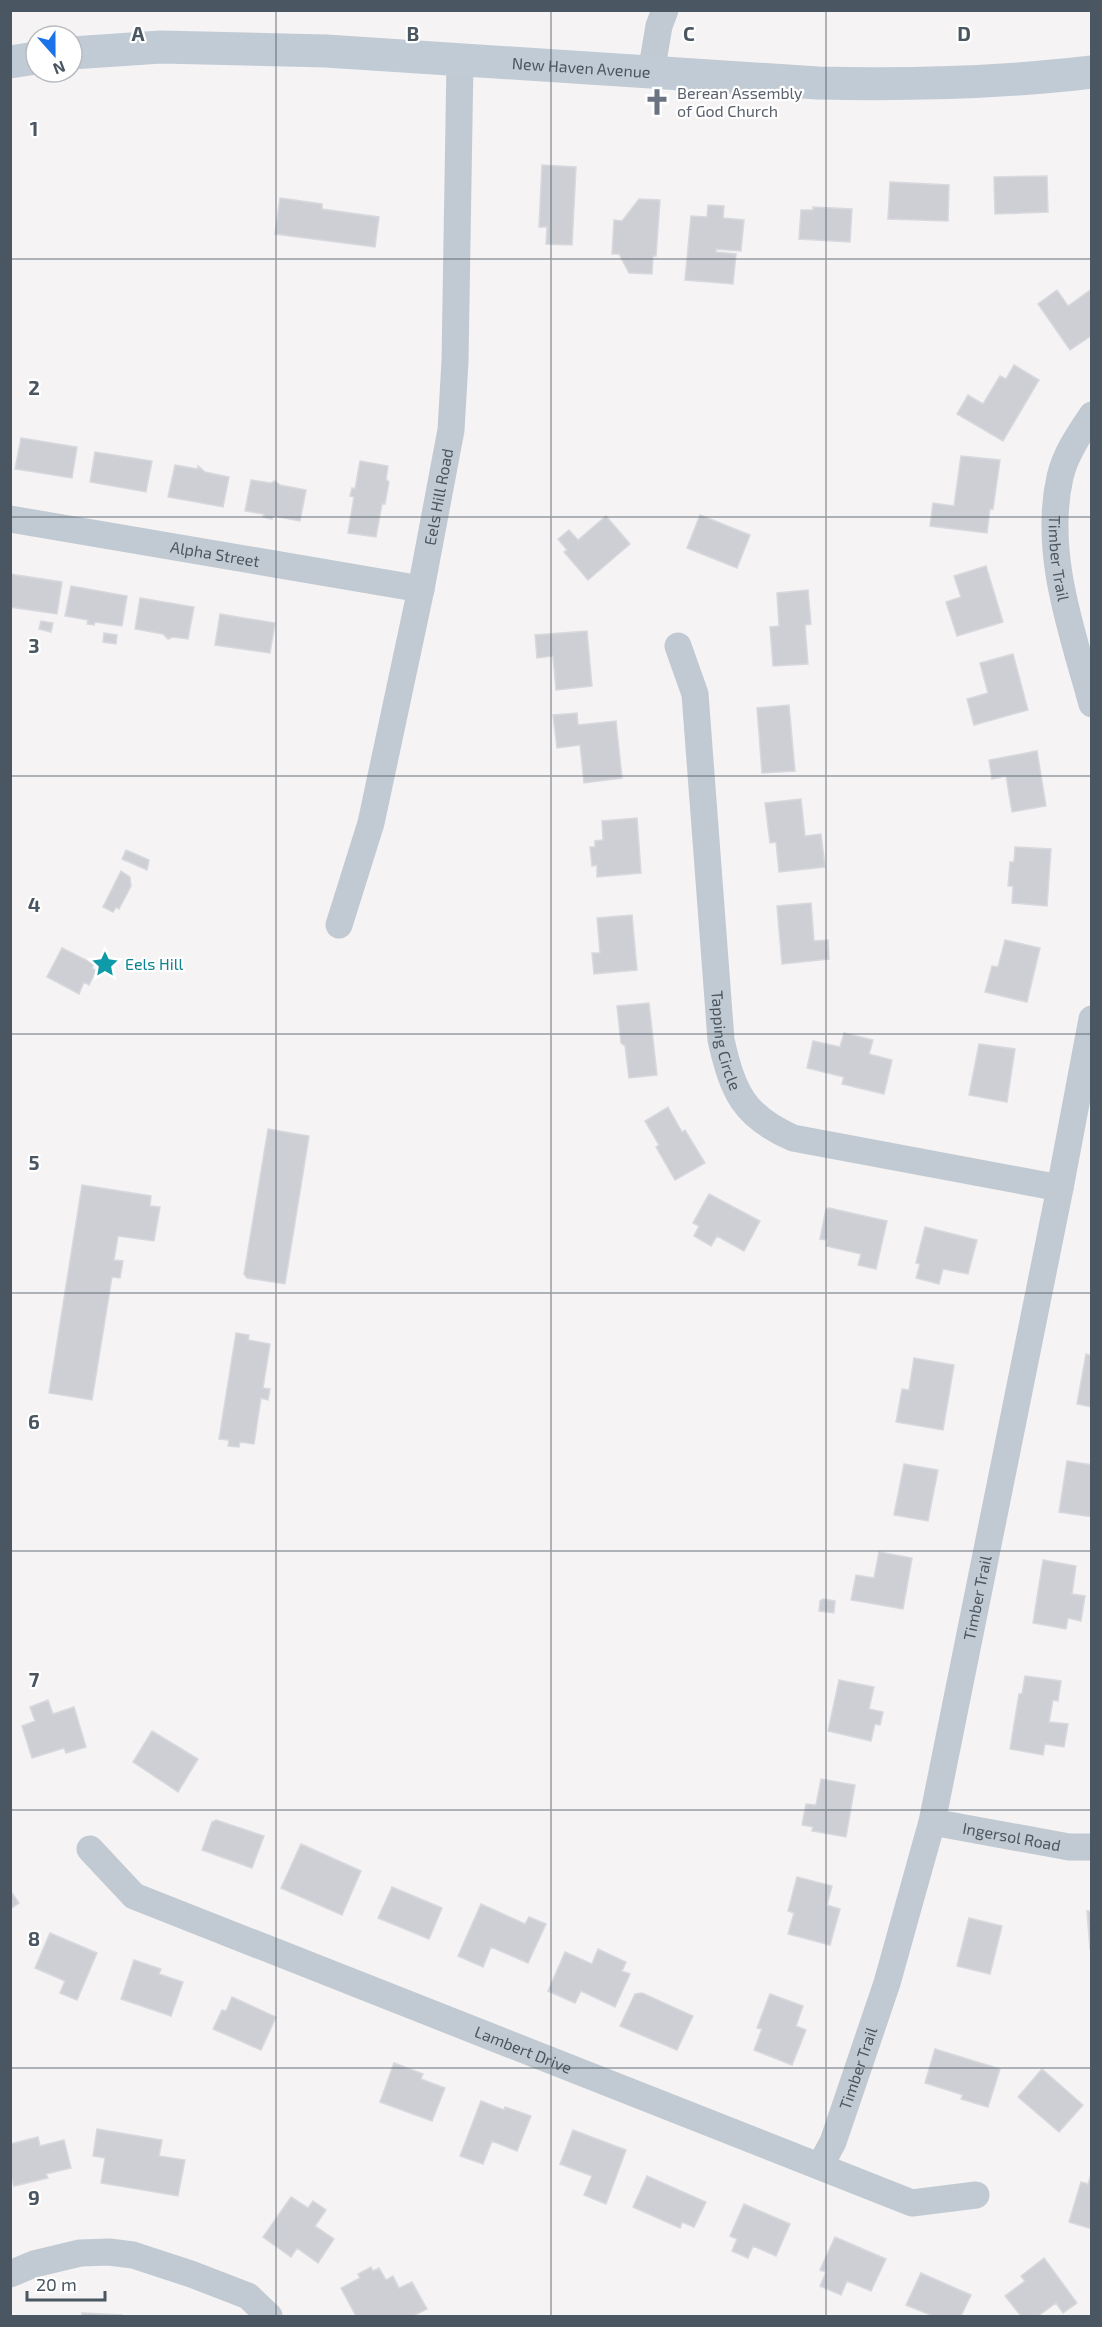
<svg xmlns="http://www.w3.org/2000/svg" width="1102" height="2327" viewBox="0 0 1102 2327" font-family="'Exo 2',sans-serif">
  <style>
    .building { fill: #cdcfd5; stroke: #d7d9de; stroke-width: 1.5 }
    .lines { fill: none; stroke-linecap: round; stroke-linejoin: round }
    .street { stroke: #c1cad2; stroke-width: 27 }
    .secondary { stroke: #c1cbd6; stroke-width: 33 }
    .grid { fill: none; stroke: #4a5661; stroke-width: 1.5; stroke-opacity: 0.55 }
    .labels { text-anchor: middle; stroke-width: 4.5; stroke-linejoin: round; paint-order: stroke }
    .street-label { font-size: 16px; fill: #4a5661; stroke: #fff }
    .worship-label { font-size: 16px; fill: #5b616d; stroke: #fff; text-anchor: start }
    .culture-label { font-size: 16px; fill: #0d838f; stroke: #fff; text-anchor: start }
    .grid-label { font-size: 20px; text-anchor: middle; font-weight: bold; fill: #4a5661; stroke: #fff; stroke-width: 4.5; stroke-linejoin: round; paint-order: stroke }
  </style>
  <rect width="100%" height="100%" fill="#f5f3f3"/>
  <!-- building -->
  <path class="building" d="M542 165 576 167 572 245 546 244 547 227H539Z
    M1047 176 1048 212 995 214 994 177Z
    M890 182 949 185 948 221 888 219Z
    M280 198 322 204V209L379 217 375 247 275 234Z
    M639 199 660 200 656 256H653L652 274 629 273 619 254H612L614 220 622 221Z
    M708 205 724 206 723 218 744 220 741 251 716 249V252L736 254 733 284 685 280 691 216 707 217Z
    M813 207 852 209 850 242 799 239 801 210H813Z
    M1092 289V335L1070 350 1038 304 1057 290 1068 306Z
    M1014 365 1039 380 1003 441 957 414 968 395 983 404 1000 376 1006 379Z
    M21 438 77 447 72 478 15 469Z
    M95 452 152 461 146 492 90 482Z
    M961 456 1000 460 993 509H990L987 533 930 526 933 503 954 506Z
    M360 461 388 466 386 479 389 482 385 504H382L376 537 348 533 354 497 350 496 352 488 355 489Z
    M175 465 198 469V466L205 472 229 477 223 507 168 497Z
    M251 480 271 483 275 481 280 485 306 490 300 521 273 516 272 519 263 517 264 514 245 511Z
    M700 515 750 535 737 568 687 548Z
    M606 516 630 544 588 580 564 552 567 550 558 539 569 530 578 540Z
    M986 566 1003 622 957 636 946 602 961 597 954 576Z
    M10 574 62 582 57 614 10 607Z
    M71 586 127 596 122 626 95 622 94 625 87 624 88 620 65 616Z
    M808 590 811 624 805 625 808 664 773 666 770 627 779 626 777 593Z
    M140 598 194 607 188 639 173 637 168 639 163 634 135 629Z
    M220 614 275 623 270 653 215 645Z
    M41 621 53 623 51 632 39 629Z
    M587 631 592 686 556 690 553 656 537 658 535 635Z
    M104 633 117 635 116 644 103 642Z
    M1013 654 1028 710 974 725 967 699 988 693 980 663Z
    M789 705 795 771 762 773 757 708Z
    M577 713 578 725 616 721 622 778 584 783 580 745 557 748 553 715Z
    M1037 751 1046 806 1012 812 1006 776 992 779 989 760Z
    M801 799 805 836 821 834 825 867 779 872 776 842 770 843 765 803Z
    M637 818 641 873 597 877V865L592 866 590 847H595V841L603 840 602 821Z
    M1015 847 1051 849 1047 906 1012 903 1013 886H1008L1010 862H1014Z
    M126 850 149 860 147 870 122 859Z
    M121 871 130 877 131 886 119 909 116 907 113 912 103 907Z
    M811 903 814 941 828 940 829 959 782 964 777 906Z
    M632 915 637 970 594 974 592 953H600L597 918Z
    M1005 940 1040 948 1027 1002 985 992 992 966 998 967Z
    M62 948 94 964 92 968 96 971 89 985 84 982 79 994 47 977Z
    M649 1003 657 1075 629 1078 625 1046 621 1043 617 1006Z
    M844 1033 873 1040 869 1054 892 1060 884 1094 842 1084 844 1077 807 1068 813 1041 840 1047Z
    M979 1044 1015 1049 1007 1102 969 1095Z
    M668 1107 682 1132 685 1130 705 1163 675 1180 656 1147 659 1145 645 1121Z
    M268 1129 309 1136 285 1284 247 1278 244 1274Z
    M82 1185 151 1196 150 1206 160 1207 154 1241 118 1236 114 1260 123 1261 120 1278 112 1277 92 1400 49 1393Z
    M709 1194 760 1221 744 1251 717 1236 711 1246 694 1236 699 1226 693 1223Z
    M829 1208 887 1221 876 1269 858 1265 861 1254 826 1246 827 1240 820 1239 826 1209Z
    M925 1227 977 1240 968 1274 943 1269 939 1284 916 1278 920 1264 916 1263Z
    M236 1333 249 1335 248 1340 270 1344 263 1388 270 1389 268 1400 261 1398 254 1444 240 1442 239 1447 228 1446 229 1440 219 1439Z
    M1086 1354 1092 1356V1407L1077 1404Z
    M914 1358 954 1365 943 1430 896 1422 902 1389 909 1390Z
    M1067 1461 1092 1465V1517L1059 1512Z
    M904 1464 938 1470 928 1521 894 1515Z
    M879 1552 912 1558 903 1609 851 1600 856 1575 874 1578Z
    M1043 1560 1076 1566 1072 1594 1085 1596 1081 1621 1068 1618 1066 1629 1033 1623Z
    M823 1599 835 1601 834 1613 819 1611 820 1601Z
    M1025 1676 1061 1681 1058 1701 1053 1700 1049 1722 1068 1724 1064 1747 1045 1744 1043 1755 1010 1749 1019 1694H1022Z
    M839 1680 874 1687 869 1709 883 1712 880 1725 875 1724 871 1741 828 1731Z
    M48 1700 53 1714 74 1707 86 1747 66 1753 64 1748 32 1758 22 1726 35 1721 30 1707Z
    M152 1731 198 1759 178 1792 133 1762Z
    M821 1779 855 1785 846 1837 812 1831 813 1827 802 1825 806 1804 816 1805Z
    M216 1820 264 1836 252 1868 202 1850 212 1822Z
    M301 1844 361 1871 342 1915 281 1888Z
    M797 1877 832 1886 827 1905 840 1909 830 1945 788 1934 794 1913 788 1911Z
    M392 1887 442 1908 429 1939 378 1918Z
    M10 1890 19 1903 10 1909Z
    M481 1904 525 1924 529 1917 546 1924 528 1963 491 1947 483 1967 458 1956Z
    M1087 1911H1092V1948L1090 1949Z
    M969 1918 1002 1926 990 1974 957 1966Z
    M50 1933 97 1953 77 2000 60 1993 65 1981 35 1968Z
    M598 1949 626 1962 622 1971 630 1974 615 2007 581 1991 575 2003 548 1991 565 1952 592 1964Z
    M134 1960 161 1969 159 1974 183 1982 171 2016 121 1999Z
    M642 1993 693 2016 677 2050 620 2026 635 1994Z
    M770 1994 803 2006 796 2026 806 2030 792 2065 754 2050 762 2029 757 2028Z
    M232 1997 276 2017 261 2050 213 2029 222 2010 226 2011Z
    M935 2049 1000 2069 988 2107 961 2099 963 2095 925 2083Z
    M394 2063 423 2074 421 2079 445 2088 432 2121 380 2102Z
    M1042 2069 1083 2105 1059 2132 1018 2097Z
    M481 2101 504 2110 505 2107 531 2116 517 2151 492 2141 483 2164 460 2156Z
    M97 2129 162 2140 159 2156 185 2160 178 2196 101 2183 105 2158 93 2156Z
    M573 2130 626 2150 606 2204 584 2195 592 2176 560 2164Z
    M38 2137 40 2146 64 2140 71 2168 46 2174 48 2178 14 2186 10 2173V2144Z
    M1092 2171V2229L1069 2222 1081 2182 1088 2184Z
    M647 2176 706 2202 694 2227 682 2222 680 2228 633 2207Z
    M291 2197 308 2208 313 2201 326 2210 315 2226 334 2239 318 2263 297 2248 291 2257 263 2237Z
    M744 2204 790 2224 776 2256 753 2246 748 2258 732 2251 737 2239 730 2236Z
    M835 2237 886 2259 871 2291 847 2281 841 2295 820 2286 826 2272 820 2270Z
    M1044 2258 1077 2303 1063 2313 1056 2303 1038 2316H1021L1005 2296 1025 2281 1021 2276Z
    M371 2267 373 2271 379 2268 386 2280 393 2276 399 2288 412 2282 427 2309 413 2316H356L341 2288 360 2278 358 2274Z
    M921 2273 971 2295 961 2316H933L906 2305Z
    M82 2313 122 2315V2316H82Z"/>
  <g class="lines">
    <!-- street -->
    <g class="street">
      <path d="M651 73 659 26 665 10"/>
      <path id="s1" d="M1092 415C1079 434 1065 455 1060 477 1043 553 1072 631 1092 704"/>
      <path id="s2" d="M10 519 421 589"/>
      <path id="s3" d="M678 646 695 694 721 1040C733 1092 743 1116 793 1138L1060 1188"/>
      <path id="s4" d="M339 925 371 823 421 589 451 430 455 361 460 61"/>
      <path id="s5" d="M932 1822 1069 1847H1092"/>
      <path id="s6" d="M90 1849 134 1896 912 2203 976 2195"/>
      <path id="s7" d="M820 2166 833 2142 887 1983 932 1822 1060 1188 1092 1019"/>
      <path d="M10 2274 34 2264 80 2253 109 2252 133 2255 191 2274 248 2296 269 2316"/>
    </g>
    <!-- secondary -->
    <g class="secondary">
      <path id="s8" d="M72 53 161 47 326 51 818 83C909 85 1000 83 1092 72"/>
      <path d="M10 62 36 58"/>
    </g>
  </g>
  <!-- grid -->
  <path class="grid" d="M276 10V2316M551 10V2316M826 10V2316M10 259H1092M10 517H1092M10 776H1092M10 1034H1092M10 1293H1092M10 1551H1092M10 1810H1092M10 2068H1092"/>
  <!-- icons -->
  <defs>
    <symbol id="church-bare" viewBox="-9 -9 18 18"><path d="M-1.2-6h2.4v3.5h3.3v2.4h-3.3V6h-2.4V-.1h-3.3v-2.4h3.3Z" fill="#6b7280" stroke="#fff" stroke-width="2.5" paint-order="stroke"/></symbol>
    <symbol id="sight-bare" viewBox="-9 -9 18 18"><path d="M0-6L1.8-2.2L6-1.7L2.9 1.2L3.7 5.4L0 3.3L-3.7 5.4L-2.9 1.2L-6-1.7L-1.8-2.2Z" fill="#0f9aa8" stroke="#fff" stroke-width="2.5" paint-order="stroke"/></symbol>
  </defs>
  <g fill-rule="evenodd">
    <use href="#church-bare" x="638" y="83" width="38" height="38"/>
    <use href="#sight-bare" x="86" y="945" width="38" height="38"/>
  </g>
  <g class="labels">
    <!-- street labels -->
    <g class="street-label">
      <text dy="6" stroke="none"><textPath href="#s8" startOffset="510">New Haven Avenue</textPath></text>
      <text dy="6" stroke="none"><textPath href="#s4" startOffset="440">Eels Hill Road</textPath></text>
      <text dy="6" stroke="none"><textPath href="#s2" startOffset="208">Alpha Street</textPath></text>
      <text dy="6" stroke="none"><textPath href="#s1" startOffset="152">Timber Trail</textPath></text>
      <text dy="6" stroke="none"><textPath href="#s3" startOffset="399">Tapping Circle</textPath></text>
      <text dy="6" stroke="none"><textPath href="#s7" startOffset="591">Timber Trail</textPath></text>
      <text dy="6" stroke="none"><textPath href="#s5" startOffset="81">Ingersol Road</textPath></text>
      <text dy="6" stroke="none"><textPath href="#s6" startOffset="483">Lambert Drive</textPath></text>
      <text dy="6" stroke="none"><textPath href="#s7" startOffset="105">Timber Trail</textPath></text>
    </g>
    <!-- worship labels -->
    <g class="worship-label">
      <text x="677" y="99">Berean Assembly<tspan x="677" dy="18">of God Church</tspan></text>
    </g>
    <!-- culture labels -->
    <g class="culture-label">
      <text x="125" y="970">Eels Hill</text>
    </g>
  </g>
  <g class="grid-label">
    <text x="138" y="41">A</text>
    <text x="413" y="41">B</text>
    <text x="689" y="41">C</text>
    <text x="964" y="41">D</text>
    <text x="34" y="136">1</text>
    <text x="34" y="395">2</text>
    <text x="34" y="653">3</text>
    <text x="34" y="912">4</text>
    <text x="34" y="1170">5</text>
    <text x="34" y="1429">6</text>
    <text x="34" y="1687">7</text>
    <text x="34" y="1946">8</text>
    <text x="34" y="2205">9</text>
  </g>
  <!-- border -->
  <rect width="1102" height="2327" fill="none" stroke="#4a5661" stroke-width="24"/>
  <!-- north arrow -->
  <g transform="translate(54 54) rotate(159)"><circle r="28" fill="#ffffff" stroke="#b7bbc0" stroke-width="1.5"/>
  <path d="M0-4.5L10 22L0 15L-10 22Z" fill="#1a73e8"/>
  <text y="-9" font-size="16" font-weight="bold" text-anchor="middle" fill="#4a5661">N</text>
  </g>
  <!-- scale -->
  <path d="M27 2291v9h78v-9" fill="none" stroke="#4a5661" stroke-width="3"/>
  <text x="36" y="2291" font-size="18" fill="#4a5661" stroke="#ffffff" stroke-width="4.5" paint-order="stroke">20 m</text>
</svg>
